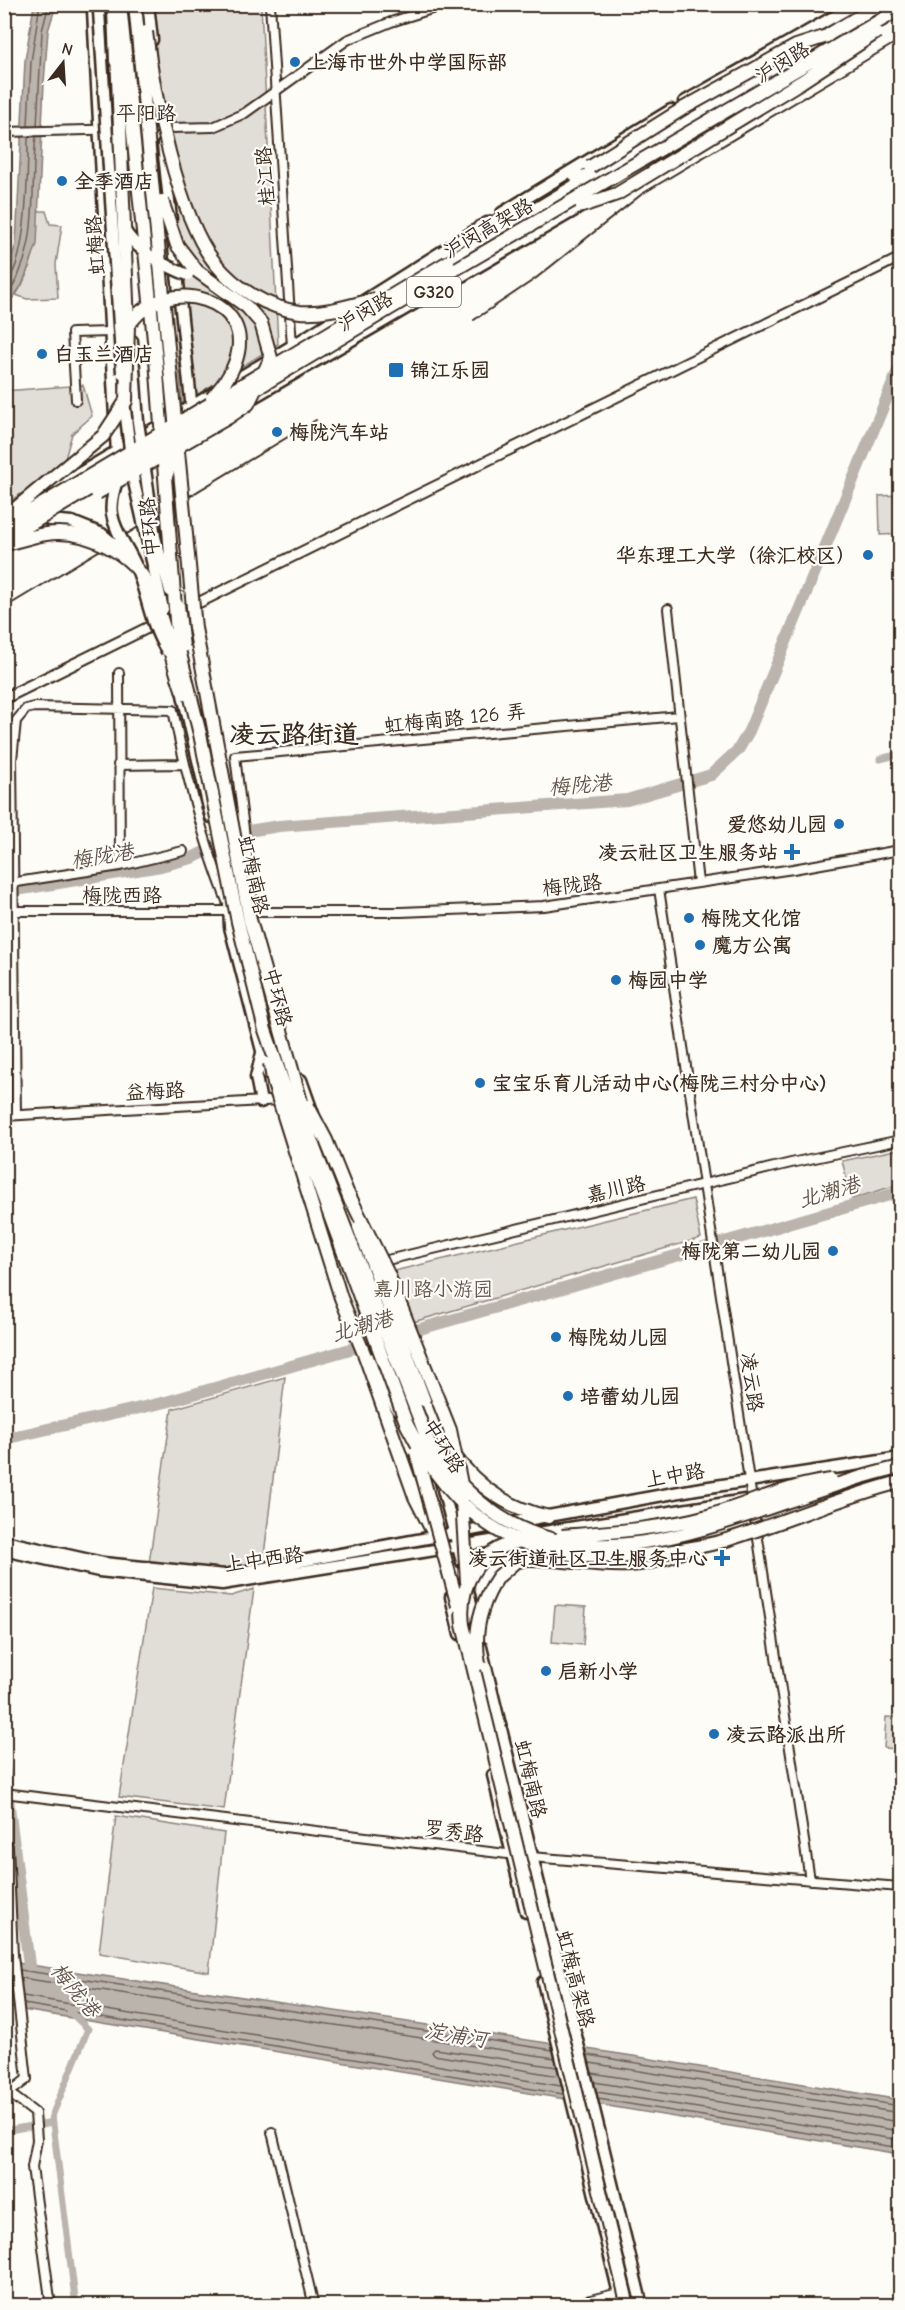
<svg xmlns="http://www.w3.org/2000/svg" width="905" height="2310" viewBox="0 0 905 2310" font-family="'Comic Neue','LXGW WenKai TC',sans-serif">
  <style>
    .green { fill: #e1ded7; stroke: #8e847a; stroke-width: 1.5 }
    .water { fill: #bbb4ad; stroke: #887d74; stroke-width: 1.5 }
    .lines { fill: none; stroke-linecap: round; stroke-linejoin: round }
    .shore { stroke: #6e6157; stroke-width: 1.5 }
    .canal { stroke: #bbb4ad; stroke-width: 7 }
    .river { stroke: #bbb4ad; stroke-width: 12 }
    .minor-casing { stroke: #3b2a1e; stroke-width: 12 }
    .major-casing { stroke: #3b2a1e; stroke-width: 15 }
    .highway-casing { stroke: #3b2a1e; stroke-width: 16 }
    .minor { stroke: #fdfcf7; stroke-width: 8 }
    .major { stroke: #fdfcf7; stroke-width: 10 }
    .highway { stroke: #fdfcf7; stroke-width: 12 }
    .rail { stroke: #3b2a1e; stroke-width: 2 }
    .major-bridge-casing { stroke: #3b2a1e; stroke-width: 15; stroke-linecap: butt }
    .highway-bridge-casing { stroke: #3b2a1e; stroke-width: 16; stroke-linecap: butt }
    .major-bridge { stroke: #fdfcf7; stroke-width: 10 }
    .highway-bridge { stroke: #fdfcf7; stroke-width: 12 }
    .poi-dot { fill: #1f6fb2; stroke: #fdfcf7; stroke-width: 2 }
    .labels { text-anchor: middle; stroke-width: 4.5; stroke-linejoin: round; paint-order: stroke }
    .shield { fill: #fdfcf7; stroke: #75695f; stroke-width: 1.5 }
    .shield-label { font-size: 18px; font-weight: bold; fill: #3b2a1e }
    .poi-label { font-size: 20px; font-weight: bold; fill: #3b2a1e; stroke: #fdfcf7; text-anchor: start }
    .street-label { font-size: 20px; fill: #3b2a1e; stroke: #fdfcf7 }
    .park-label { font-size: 20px; fill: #64574c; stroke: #fdfcf7 }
    .water-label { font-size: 21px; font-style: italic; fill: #615349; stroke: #fdfcf7 }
    .district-label { font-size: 26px; font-weight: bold; fill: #3b2a1e; stroke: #fdfcf7 }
  </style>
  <rect width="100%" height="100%" fill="#fdfcf7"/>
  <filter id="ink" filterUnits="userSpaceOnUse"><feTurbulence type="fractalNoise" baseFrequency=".0167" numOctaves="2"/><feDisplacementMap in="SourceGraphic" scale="12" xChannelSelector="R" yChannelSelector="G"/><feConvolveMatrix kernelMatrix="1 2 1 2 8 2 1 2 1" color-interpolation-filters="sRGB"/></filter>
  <g filter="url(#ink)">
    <!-- green -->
    <path class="green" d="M153 5H261L278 344 182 404Z
      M37 211H46L50 224 62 225 56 264 58 298 27 299 16 295C33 268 37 242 37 211Z
      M83 385 92 416 72 434 62 469 5 504 4 391Z
      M900 495V534L880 535 879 496Z
      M900 1149V1184L852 1199 842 1161Z
      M693 1199 701 1238 413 1322 390 1272Z
      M285 1377 263 1564 206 1570 149 1563 172 1409Z
      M152 1588 231 1596 254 1589 224 1810 119 1797Z
      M555 1605 586 1607 583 1645 552 1642Z
      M886 1717 900 1718V1749L884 1748Z
      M116 1816 224 1833 209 1972 99 1953Z"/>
    <!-- water -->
    <path class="water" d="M34 5H56L48 31 44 82 37 244 22 285 5 309V277L16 244 25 61Z
      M4 1961 633 2056 900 2100V2154L5 2007Z"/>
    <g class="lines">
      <!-- shore -->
      <path class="shore" d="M28 126 31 62 40 4
        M37 126 42 31 49 4
        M4 278 10 277C27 255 28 167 28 137
        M4 301C42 246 29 199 36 136
        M20 1970 553 2050
        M21 1978 555 2058
        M23 1996 561 2086
        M24 2004 563 2094
        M588 2055 900 2106
        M590 2063 900 2113
        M557 2067 435 2049 432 2052 434 2055 559 2076
        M592 2073 900 2122
        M594 2082 900 2131
        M597 2092 900 2140
        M598 2099 900 2148"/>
      <!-- canal -->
      <path class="canal" d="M880 759 900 754
        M70 2012 88 2029 52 2116 76 2306
        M4 2131 53 2122"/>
      <!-- river -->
      <path class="river" d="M4 892 161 866 192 858 248 831 279 826 627 800 711 775 738 750 749 731 900 366
        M402 1334 900 1192
        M4 1439 166 1402 368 1344
        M4 1767 29 1965"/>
      <defs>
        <path id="minor" d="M270 4 292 346
          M4 132 213 127 245 113 347 40 391 22 447 4
          M76 400 72 333 110 332
          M668 609 698 883
          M119 673 120 866
          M118 765 183 764
          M4 884 120 866 183 851
          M659 889 810 1880
          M251 908 252 894 235 756 679 716
          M13 911H231C204 846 187 779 173 710L34 707 26 709 16 721 12 760 16 1115
          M245 912H401L544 906 793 869 900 850
          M4 1116 281 1100
          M379 1262 791 1163 900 1140
          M4 1793 531 1857 900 1887
          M4 1846H8L13 1955 27 2079 9 2093
          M9 2093 35 2113 37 2140 32 2167 51 2306
          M272 2132 314 2306
          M566 2306 623 2292"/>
        <path id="major" d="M95 4 93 11 117 454
          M148 4 152 40
          M684 102 856 4
          M163 145 171 219
          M575 177 592 174
          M502 213 671 110
          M173 237 192 410
          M132 341 138 422
          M247 401 582 206 704 131
          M27 505 292 346 487 223
          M49 520 72 522
          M181 686 211 817
          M217 787 233 860
          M229 903 230 927 268 1074
          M249 937 282 1055
          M301 1080 313 1114
          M261 1102 256 1077 262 1053
          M329 1241 384 1386 397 1410
          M358 1254 367 1266 373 1285
          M440 1478 462 1562
          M840 1488 884 1483
          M538 1533 745 1500
          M4 1541 103 1563 225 1575 696 1489 900 1458
          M4 1550 99 1571 222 1584 516 1537
          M467 1586 475 1621
          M451 1597 460 1634
          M481 1647 642 2306
          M493 1775 526 1912
          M543 1982 622 2306"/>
        <path id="highway" d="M480 227 503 219 525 206
          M448 262 880 4
          M365 1356 415 1497 436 1538
          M424 1400C447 1458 486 1504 549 1517
          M498 1577 515 1562 526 1559C585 1558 622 1578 682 1552
          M469 1613 475 1646"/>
      </defs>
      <!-- minor casing -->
      <use href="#minor" class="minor-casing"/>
      <!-- major casing -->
      <use href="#major" class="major-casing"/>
      <!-- highway casing -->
      <use href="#highway" class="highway-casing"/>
      <!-- minor -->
      <use href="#minor" class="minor"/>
      <!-- major -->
      <use href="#major" class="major"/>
      <!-- highway -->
      <use href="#highway" class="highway"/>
      <!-- rail -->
      <path class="rail" d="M474 320 535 279 642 194 900 40
        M4 608 316 420
        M4 692 900 252
        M4 705 900 263"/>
      <defs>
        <path id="major-bridge" d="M99 11 122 373
          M113 11 115 61
          M125 231C139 253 165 266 188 275
          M124 401 134 482 163 609
          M138 422 155 537 170 591
          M167 477 178 444
          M118 478C114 489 110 502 112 514 115 533 128 547 135 564 147 592 150 626 167 651
          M72 522 102 534 121 550
          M179 605 184 647"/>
        <path id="highway-bridge" d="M120 4 156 360 178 646 200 734 238 922 265 1030 307 1153 407 1425C459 1528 528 1565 643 1555 669 1552 698 1548 723 1541 783 1523 840 1497 900 1482
          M135 4 195 628 250 920 314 1148 430 1446C558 1634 735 1504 900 1467
          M146 32C153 92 178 217 215 263 235 288 267 308 300 312 325 314 352 305 376 299
          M590 167 684 108 796 46 827 36
          M582 206 617 194 801 82 877 32
          M131 322C167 274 259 298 235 363 230 377 221 387 212 398
          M97 493 229 417 248 404 271 358 261 323 247 307 197 271 177 245 162 201
          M4 518 103 436 126 401 128 325 117 54
          M4 527 448 262
          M4 540 454 270 900 9
          M6 544C19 541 32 536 46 534 84 528 134 553 150 589 166 622 170 660 184 694
          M270 1063 274 1084 341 1298 365 1356
          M308 1106 326 1140 351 1202
          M349 1195 388 1274 450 1430 461 1484 467 1582
          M359 1227 424 1400
          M416 1452 458 1606
          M562 1536C611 1532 660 1529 708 1516 749 1504 788 1485 831 1480
          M521 1541C478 1549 458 1584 463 1625L628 2306
          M479 1664C473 1632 480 1604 498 1577"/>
      </defs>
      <!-- major-bridge casing -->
      <use href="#major-bridge" class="major-bridge-casing"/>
      <!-- highway-bridge casing -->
      <use href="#highway-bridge" class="highway-bridge-casing"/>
      <!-- major-bridge -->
      <use href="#major-bridge" class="major-bridge"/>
      <!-- highway-bridge -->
      <use href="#highway-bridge" class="highway-bridge"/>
    </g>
  </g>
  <!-- markers -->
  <g class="poi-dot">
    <circle cx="295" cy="62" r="6"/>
    <circle cx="62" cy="181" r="6"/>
    <circle cx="42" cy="354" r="6"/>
    <rect x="388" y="362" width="16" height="16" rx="3"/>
    <circle cx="277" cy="432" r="6"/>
    <circle cx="868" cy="555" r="6"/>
    <circle cx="839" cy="824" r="6"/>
    <path d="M789 843h6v6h6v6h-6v6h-6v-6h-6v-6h6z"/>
    <circle cx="689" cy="918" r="6"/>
    <circle cx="700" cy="945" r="6"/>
    <circle cx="616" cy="980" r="6"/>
    <circle cx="480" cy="1083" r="6"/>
    <circle cx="833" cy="1251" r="6"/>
    <circle cx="556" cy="1337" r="6"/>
    <circle cx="568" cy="1396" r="6"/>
    <path d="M719 1549h6v6h6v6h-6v6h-6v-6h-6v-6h6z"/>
    <circle cx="546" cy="1671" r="6"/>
    <circle cx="714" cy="1734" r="6"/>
  </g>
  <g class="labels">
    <!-- shield labels -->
    <rect class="shield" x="407" y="277" width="54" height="30" rx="4.5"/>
    <g class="shield-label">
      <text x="434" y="298">G320</text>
    </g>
    <!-- poi labels -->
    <g class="poi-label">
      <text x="307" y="69">上海市世外中学国际部</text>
      <text x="74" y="188">全季酒店</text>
      <text x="54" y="361">白玉兰酒店</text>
      <text x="410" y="377">锦江乐园</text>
      <text x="289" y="439">梅陇汽车站</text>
      <text x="856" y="562" text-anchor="end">华东理工大学（徐汇校区）</text>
      <text x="827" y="831" text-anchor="end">爱悠幼儿园</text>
      <text x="778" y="859" text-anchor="end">凌云社区卫生服务站</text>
      <text x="701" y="925">梅陇文化馆</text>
      <text x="712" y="952">魔方公寓</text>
      <text x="628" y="987">梅园中学</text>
      <text x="492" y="1090">宝宝乐育儿活动中心(梅陇三村分中心)</text>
      <text x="821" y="1258" text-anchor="end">梅陇第二幼儿园</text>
      <text x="568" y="1344">梅陇幼儿园</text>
      <text x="580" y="1403">培蕾幼儿园</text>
      <text x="708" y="1565" text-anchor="end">凌云街道社区卫生服务中心</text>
      <text x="558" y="1678">启新小学</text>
      <text x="726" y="1741">凌云路派出所</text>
    </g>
    <!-- street labels -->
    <g class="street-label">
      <text transform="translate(782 62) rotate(-31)" y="7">沪闵路</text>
      <text x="146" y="120">平阳路</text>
      <text transform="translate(265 176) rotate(-94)" y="7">桂江路</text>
      <text transform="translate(488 228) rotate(-30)" y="7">沪闵高架路</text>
      <text transform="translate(95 245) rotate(-94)" y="7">虹梅路</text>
      <text transform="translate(365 311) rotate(-30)" y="7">沪闵路</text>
      <text transform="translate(149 527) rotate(-95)" y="7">中环路</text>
      <text transform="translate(455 718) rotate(-6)" y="7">虹梅南路 126 弄</text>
      <text transform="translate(254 875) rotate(78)" y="7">虹梅南路</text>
      <text transform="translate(572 885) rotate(-7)" y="7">梅陇路</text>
      <text x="122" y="902">梅陇西路</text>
      <text transform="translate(278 997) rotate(75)" y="7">中环路</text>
      <text transform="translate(155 1091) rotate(-3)" y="7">益梅路</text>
      <text transform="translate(616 1189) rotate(-13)" y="7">嘉川路</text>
      <text transform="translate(752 1382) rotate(82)" y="7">凌云路</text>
      <text transform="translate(444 1446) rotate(58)" y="7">中环路</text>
      <text transform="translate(675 1475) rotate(-10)" y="7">上中路</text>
      <text transform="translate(264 1559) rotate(-8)" y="7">上中西路</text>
      <text transform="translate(531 1779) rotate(77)" y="7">虹梅南路</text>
      <text transform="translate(454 1831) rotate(7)" y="7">罗秀路</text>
      <text transform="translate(576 1979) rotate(76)" y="7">虹梅高架路</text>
    </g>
    <!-- park labels -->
    <g class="park-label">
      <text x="433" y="1296">嘉川路小游园</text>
    </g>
    <!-- water labels -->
    <g class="water-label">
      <text transform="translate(580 785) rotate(-5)" y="7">梅陇港</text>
      <text transform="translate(102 856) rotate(-9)" y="7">梅陇港</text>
      <text transform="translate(829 1192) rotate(-16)" y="7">北潮港</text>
      <text transform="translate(362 1326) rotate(-16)" y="7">北潮港</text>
      <text transform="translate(75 1990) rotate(50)" y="7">梅陇港</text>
      <text transform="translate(456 2035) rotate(9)" y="7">淀浦河</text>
    </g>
    <!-- district labels -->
    <g class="district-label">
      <text x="294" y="743">凌云路街道</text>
    </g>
  </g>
  <!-- margin -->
  <rect width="905" height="2310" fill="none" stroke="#fdfcf7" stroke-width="24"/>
  <rect x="12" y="12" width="881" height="2286" fill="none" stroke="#3b2a1e" stroke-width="2" filter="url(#ink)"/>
  <!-- north arrow -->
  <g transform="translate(63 63) rotate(17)" stroke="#fdfcf7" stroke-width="4.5" paint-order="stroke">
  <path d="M0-4.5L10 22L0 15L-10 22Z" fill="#3b2a1e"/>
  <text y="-9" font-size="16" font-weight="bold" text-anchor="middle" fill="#3b2a1e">N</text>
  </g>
</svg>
